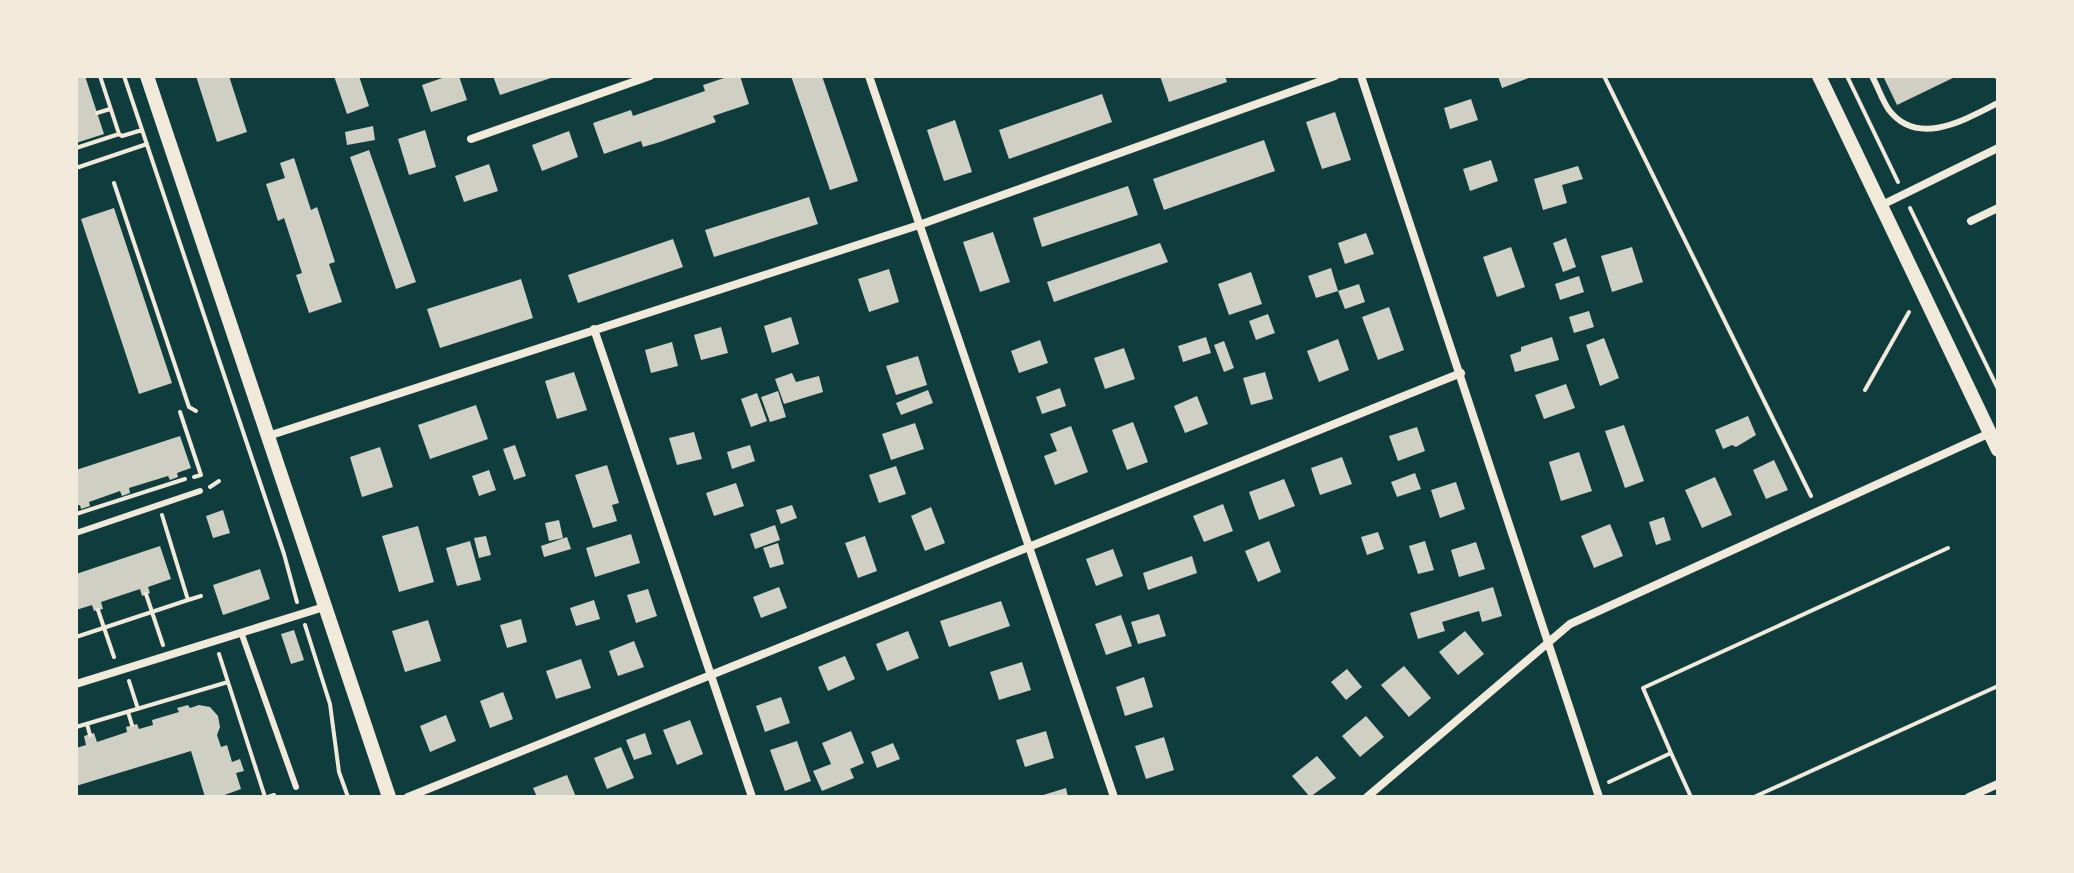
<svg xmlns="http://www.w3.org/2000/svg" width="2074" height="873" viewBox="0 0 2074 873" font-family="'Noto Sans',sans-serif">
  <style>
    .building { fill: #cfcfc3 }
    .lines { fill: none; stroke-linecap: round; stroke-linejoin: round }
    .path { stroke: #f1e9da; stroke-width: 4 }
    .service { stroke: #f1e9da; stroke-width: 6 }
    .minor { stroke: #f1e9da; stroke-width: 8 }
    .tertiary { stroke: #f1e9da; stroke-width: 14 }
  </style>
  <rect width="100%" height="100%" fill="#0f3d3e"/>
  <!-- building -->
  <path class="building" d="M76 76H85L104 134 76 143Z
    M196 76H229L247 132 217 142Z
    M334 76H359L369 106 347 114Z
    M448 76H459L467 100 431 112 422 85Z
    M493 76H554V77L500 95Z
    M730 76H740L749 104 713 116 716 122 660 142 643 147 641 141 604 154 593 123 631 110 633 116 705 91 703 85Z
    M791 76H822L858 181 830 190Z
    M1160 76H1225L1227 82 1169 102Z
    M1498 76H1534L1502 88Z
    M1883 76H1957L1897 105Z
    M1102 94 1112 122 1009 159 999 130Z
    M1471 99 1478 120 1450 129 1444 108Z
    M1335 112 1351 160 1322 169 1306 122Z
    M955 120 972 172 944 181 927 130Z
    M373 126 375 140 347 145 345 132Z
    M425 130 436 167 409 175 398 139Z
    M569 131 578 157 542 171 532 145Z
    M1264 140 1275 171 1164 210 1153 179Z
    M369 150 416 282 396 289 350 157Z
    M294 158 311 210 317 207 335 262 329 264 342 302 309 313 296 275 302 273 284 218 278 221 266 184 285 178 280 163Z
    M1491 160 1498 181 1470 191 1463 169Z
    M489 164 498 191 464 202 455 176Z
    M1578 166 1583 179 1562 185 1567 203 1543 210 1534 179Z
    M1128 186 1138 215 1042 247 1033 218Z
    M809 197 818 224 714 257 705 230Z
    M114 208 172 383 139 394 81 219Z
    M993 232 1010 282 980 292 963 242Z
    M1366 233 1374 254 1345 264 1338 243Z
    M1566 238 1576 267 1563 272 1553 243Z
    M673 239 683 267 578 303 568 275Z
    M1160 243 1168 262 1054 302 1047 282Z
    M1511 247 1525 287 1497 297 1483 257Z
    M1632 247 1643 282 1612 292 1601 256Z
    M1331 268 1338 291 1359 284 1365 302 1345 309 1338 291 1316 298 1308 276Z
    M889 269 899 302 869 312 858 279Z
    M1251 272 1262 304 1229 315 1218 284Z
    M1579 276 1584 292 1560 300 1555 284Z
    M521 279 533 318 440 348 427 309Z
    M1389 307 1404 350 1378 360 1362 317Z
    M1589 311 1594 327 1574 333 1569 317Z
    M1268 314 1275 333 1256 340 1249 321Z
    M791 317 799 344 772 353 764 326Z
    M721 327 728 353 701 360 694 335Z
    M1206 337 1211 353 1183 362 1178 346Z
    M1552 337 1559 360 1515 372 1510 355 1521 351V347Z
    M1604 338 1619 378 1600 386 1586 345Z
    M1338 339 1349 370 1319 382 1307 351Z
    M1040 340 1048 363 1019 373 1011 351Z
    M1224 341 1234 368 1224 372 1214 345Z
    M672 342 678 366 651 373 645 350Z
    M1124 348 1135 379 1105 389 1094 358Z
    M918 356 927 385 896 395 886 366Z
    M574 372 587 410 557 419 545 381Z
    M1265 372 1273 399 1251 405 1243 378Z
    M792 373 796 382 819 376 823 392 784 404 775 379Z
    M1566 384 1575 408 1544 419 1535 395Z
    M1060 388 1066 406 1042 414 1036 397Z
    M928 390 933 403 901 415 896 403Z
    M778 391 786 417 770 422 761 397Z
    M757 393 767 421 751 427 741 399Z
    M1197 396 1208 424 1185 433 1174 406Z
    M476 405 488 439 430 459 418 425Z
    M1748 416 1756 435 1736 447 1732 445 1723 449 1715 430Z
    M1133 422 1148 462 1127 470 1112 430Z
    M915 423 924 449 891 460 882 434Z
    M1624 425 1644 481 1625 488 1605 431Z
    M1071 426 1088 472 1055 485 1044 456 1057 451 1050 434Z
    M1417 427 1425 451 1398 461 1389 436Z
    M694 432 702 459 677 465 669 438Z
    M180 436 191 468 177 473 178 477 170 480 168 476 129 488 130 493 122 496 120 491 89 502 90 506 81 509 80 505 76 506V470Z
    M515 445 526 476 514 480 503 449Z
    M750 445 755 461 732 469 727 452Z
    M380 447 393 487 362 497 350 457Z
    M1579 452 1592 491 1561 501 1549 462Z
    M1342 457 1352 484 1320 495 1311 468Z
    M1774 460 1788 490 1766 499 1753 470Z
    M607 465 619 503 612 505 617 521 593 528 575 475Z
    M896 466 906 494 879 503 869 475Z
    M489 470 496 490 479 496 472 476Z
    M1415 473 1421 489 1397 497 1391 482Z
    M1715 477 1732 515 1702 528 1685 490Z
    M1284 479 1295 506 1259 520 1249 492Z
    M1456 482 1465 509 1440 518 1431 490Z
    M736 483 744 506 714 516 706 493Z
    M1223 504 1233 531 1204 542 1193 516Z
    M792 505 797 518 781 524 776 510Z
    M931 507 945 543 925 551 911 516Z
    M223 510 230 533 213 538 206 516Z
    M1664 517 1671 540 1656 545 1649 522Z
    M559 520 563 538 549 541 545 523Z
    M1610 524 1623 556 1594 568 1581 536Z
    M775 525 780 540 755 549 750 534Z
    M418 526 434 582 399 592 382 536Z
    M1378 532 1384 549 1367 555 1361 537Z
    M631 534 640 563 595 577 586 548Z
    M486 536 491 555 479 558 474 538Z
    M865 536 877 571 858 578 845 543Z
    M567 537 571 549 544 557 541 546Z
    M470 541 481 580 457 586 446 548Z
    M1269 541 1281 572 1258 582 1245 551Z
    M1425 541 1434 570 1418 574 1409 546Z
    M1476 542 1485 569 1459 577 1451 550Z
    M778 543 784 564 770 568 763 548Z
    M160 546 171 579 148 587 150 593 142 596 140 589 101 602 103 609 94 611 92 605 76 610V574Z
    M1113 549 1123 576 1096 586 1086 559Z
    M1192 556 1197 573 1148 590 1143 573Z
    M260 569 270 599 223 615 213 585Z
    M779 587 787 608 761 618 753 597Z
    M1493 587 1502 616 1482 622 1479 611 1442 622 1445 631 1418 639 1410 613Z
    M648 589 657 616 636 623 627 595Z
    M594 600 600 619 576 626 570 608Z
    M1001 601 1010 626 949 647 940 621Z
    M1159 614 1166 636 1138 644 1131 622Z
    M1121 615 1132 646 1106 655 1095 624Z
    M521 619 527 642 507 648 500 625Z
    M428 620 441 661 405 672 392 631Z
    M294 630 304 660 291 664 281 634Z
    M908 631 919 658 887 671 876 644Z
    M1465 631 1484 654 1458 675 1439 652Z
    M634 641 644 667 618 676 609 651Z
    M845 656 855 679 828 691 818 667Z
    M581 659 591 688 556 699 546 671Z
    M1022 662 1031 690 999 700 990 672Z
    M1404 666 1431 698 1409 717 1381 685Z
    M1347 669 1362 687 1346 700 1331 682Z
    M1144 677 1153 707 1125 716 1116 687Z
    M503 692 513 719 490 728 480 701Z
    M781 697 790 723 765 732 756 706Z
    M188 705 190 708 199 705 210 707 218 716 220 727 217 735 221 747 227 745 232 762 240 759 244 771 236 773 241 789 219 797H205L191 751 76 786V748L86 745 84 736 94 733 97 742 127 732 126 727 137 724 139 729 153 725 152 720 179 712 177 708Z
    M446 715 456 741 430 752 420 726Z
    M1366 716 1384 737 1360 757 1342 736Z
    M690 720 703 754 677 765 663 730Z
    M851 731 864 763 850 769 854 778 822 791 813 771 831 764 822 743Z
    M1046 731 1054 758 1025 767 1016 740Z
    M645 733 652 754 634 760 626 740Z
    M1164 737 1174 770 1146 779 1135 746Z
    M797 741 811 781 785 791 770 750Z
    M893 743 900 759 877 768 871 752Z
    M621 747 634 778 607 789 594 758Z
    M1317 756 1336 778 1310 797 1292 776Z
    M567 775 576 797H537L533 788Z
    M1066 788 1068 797H1040V796Z"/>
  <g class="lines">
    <!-- path -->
    <path class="path" d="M124 76 284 554 297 602
      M1604 76 1811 496
      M1847 76 1898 182
      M97 113 110 109
      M119 134 122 136 142 130
      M76 148 119 134 100 76
      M76 168 147 144
      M114 183 189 407 196 411
      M1910 208 1998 389
      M1865 390 1909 312
      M180 412 201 475 194 477
      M210 487 219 481
      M76 514 185 479
      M146 594 163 645
      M188 600 201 596
      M98 610 114 657
      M305 625 330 704 339 772 348 797
      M76 637 188 600 162 515
      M219 654 228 682
      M129 681 138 709
      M128 712 132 725
      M87 724 90 735
      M76 727 228 682 265 797
      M1671 753 1691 797
      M1609 782 1671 753 1643 688 1948 548
      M268 797 274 795
      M1754 797 1998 686"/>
    <!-- service -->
    <path class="service" d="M1872 76C1878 87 1882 100 1889 110 1918 148 1966 119 1998 103
      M1997 76 1998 77
      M76 533 200 491
      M241 632 296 787"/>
    <!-- minor -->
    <path class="minor" d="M869 76 1114 797
      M1361 76 1599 797
      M471 139 650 76
      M1882 205 1998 148
      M1971 221 1998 208
      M594 329 752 797
      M268 436 919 225 1335 76
      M76 684 324 607
      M408 797 1461 373
      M1367 797 1570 624 1990 433
      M1969 797 1998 784"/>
    <!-- tertiary -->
    <path class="tertiary" d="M147 76 389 797
      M1819 76 1998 450"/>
  </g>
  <!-- border -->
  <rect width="2074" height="873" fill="none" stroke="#f1e9da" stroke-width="156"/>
</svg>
